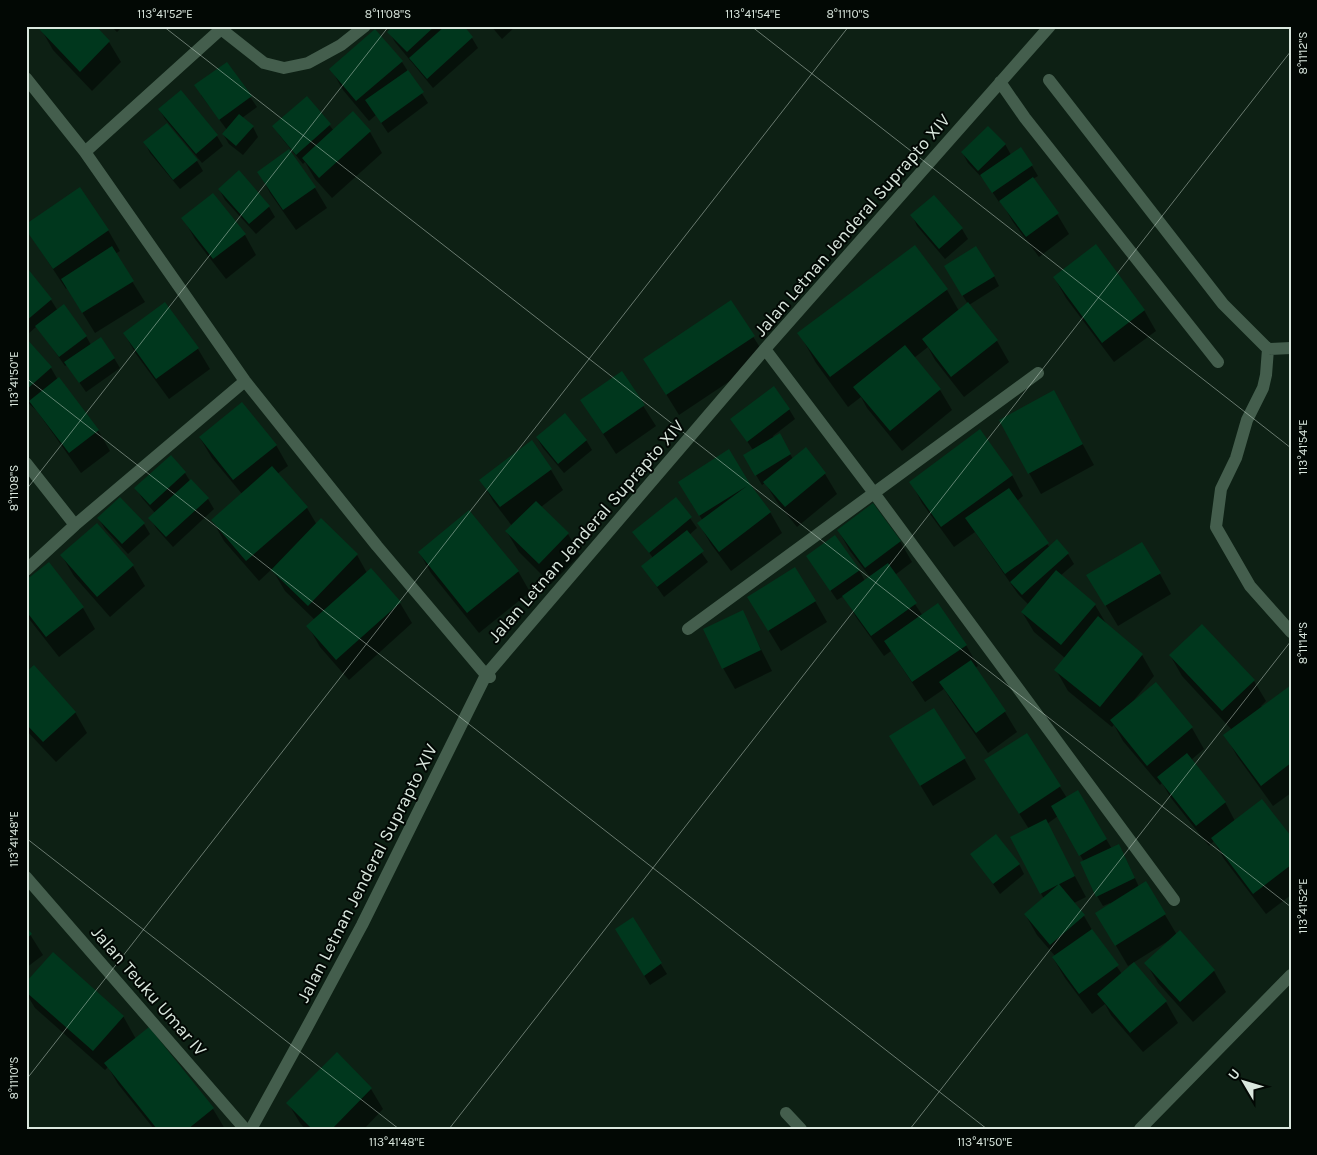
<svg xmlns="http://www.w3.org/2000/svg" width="1317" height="1155" viewBox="0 0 1317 1155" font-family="Karla,sans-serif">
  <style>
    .shadow { fill: #0007 }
    .building { fill: #00371d }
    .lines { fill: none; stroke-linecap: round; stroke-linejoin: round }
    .minor { stroke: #445e4d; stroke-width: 12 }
    .ticks { fill: none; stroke: #dae7de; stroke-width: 1; stroke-opacity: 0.45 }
    .labels { text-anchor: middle; stroke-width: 4; stroke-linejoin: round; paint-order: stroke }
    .street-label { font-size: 18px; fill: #dae7de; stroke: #020804 }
    .neatline { fill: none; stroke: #dae7de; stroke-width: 2 }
    .ticks-label { font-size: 12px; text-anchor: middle; fill: #dae7de }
  </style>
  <rect width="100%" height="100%" fill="#0d2014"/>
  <!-- shadow -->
  <path class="shadow" d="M111 26H123L117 32Z
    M395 26H462L472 38 478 48 433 88 395 42 389 32Z
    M491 26H516L502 39Z
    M41 29 109 42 121 62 92 91 53 50Z
    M402 62 428 103 388 133 376 115 369 121 343 90 331 69Z
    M227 63 257 107 242 118 253 127 258 137 243 155 229 144 223 134 227 130 201 95Z
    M180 92 217 136 223 146 202 163 165 119 159 109Z
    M307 97 334 131 370 132 382 153 332 198 315 179 305 162 303 164 280 136 274 126Z
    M167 125 197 161 203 171 180 189 150 153 145 143Z
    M1005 144 1011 155 1032 166 1038 176 1033 179 1057 214 1069 234 1039 257 1013 222 1001 201 999 202 985 181 968 163 962 152Z
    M289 151 315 188 327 208 296 230 270 193 259 172Z
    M219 189 269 207 275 217 256 234 225 200Z
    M912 215 962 229 968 239 945 259 917 226Z
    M183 218 245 235 256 255 226 279 195 239Z
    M26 228 108 230 120 251 115 254 145 302 95 333 67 288 66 289Z
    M1096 246 1144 310 1156 331 1114 362 1066 298 1054 277Z
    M26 272 51 300 58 311 86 336 91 345 114 358 120 368 86 392 67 365 65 366 37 326 28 334 26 331Z
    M994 276 999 286 969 305 997 341 1009 362 964 397 935 360 928 347 914 358 940 390 952 410 902 451 867 408 861 397 848 407 816 363 799 333 947 290 959 311 968 304 951 277Z
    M731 302 766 357 679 415 645 360Z
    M124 333 198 349 210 369 169 399 136 354Z
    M26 340 51 368 58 380 98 430 110 451 81 473 37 411 26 401Z
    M622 373 656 426 616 454 581 400Z
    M789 409 795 419 773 436 774 438 779 435 793 459 806 449 825 474 837 494 797 527 777 502 765 483 762 485 744 455 753 450 732 419Z
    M1065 412 1094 465 1041 494 1029 473Z
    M200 438 276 445 288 466 277 474 307 508 317 525 357 555 367 573 400 603 412 623 349 680 320 647 308 626 315 620 285 591 272 569 259 581 224 541 212 520 242 494 212 458Z
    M537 438 586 440 592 450 564 473 543 448Z
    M531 442 551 470 563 490 541 507 568 534 580 555 551 584 519 552 507 532 512 526 493 501 481 480Z
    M185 473 190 481 208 499 214 509 173 547 156 528 150 518 155 513 142 498 136 488Z
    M1012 475 1023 496 1017 501 1050 548 1068 554 1074 564 1060 576 1095 605 1107 625 1142 655 1154 676 1134 700 1156 684 1192 728 1204 749 1191 760 1225 802 1235 821 1291 839V895L1266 914 1224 859 1214 841 1209 846 1171 798 1162 783 1160 785 1123 741 1114 725 1112 727 1068 691 1056 670 1065 658 1034 632 1022 612 1028 604 1018 594 975 532 954 547 922 503 911 482Z
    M749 485 770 512 782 533 731 571 711 544 699 524 703 521 691 503Z
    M120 498 144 524 150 534 128 554 105 529 99 519Z
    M676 498 697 528 689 535 708 562 664 597 642 566 653 558 634 532Z
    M838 530 900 541 912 562 895 575 923 616 966 645 978 666 975 668 1005 712 1017 732 988 753 953 703 944 689 925 702 891 651 884 656 856 617 844 596 837 600 807 556 859 570 865 581 870 577 850 551Z
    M419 552 518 571 530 592 479 633 431 573Z
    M62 556 133 566 145 586 110 617 74 576Z
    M49 564 83 608 95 629 59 657 26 615V581Z
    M1160 574 1171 594 1118 626 1100 596Z
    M815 601 827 622 781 651 761 618Z
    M742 612 772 671 735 689 723 668Z
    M1202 625 1254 681 1266 701 1261 706 1262 707 1291 686V793L1273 806 1237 756 1225 735 1232 730 1182 676 1170 655Z
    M26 673 75 712 87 733 56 762 26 730Z
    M1026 734 1067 798 1078 791 1112 849 1124 855 1139 887 1146 883 1177 935 1180 932 1214 971 1226 992 1193 1022 1158 983 1146 963 1169 942 1168 941 1128 966 1109 934 1110 903 1103 906 1097 896 1084 862 1058 816 1047 824 1086 897 1074 903 1084 916 1095 935 1122 974 1166 1002 1178 1023 1143 1052 1111 1015 1105 1004 1092 1014 1065 978 1053 958 1055 956 1037 935 1025 914 1044 899 1012 838 1029 829 998 781Z
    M903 757 964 758 976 779 933 806Z
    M972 854 1019 864 1024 874 1000 894Z
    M633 919 667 974 650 985 622 940Z
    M26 928 43 955 26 968Z
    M26 984 123 1016 136 1039 213 1109 225 1129H154L118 1084 108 1067 105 1070 35 1008 26 993Z
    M337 1054 371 1089 383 1109 364 1129H305L300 1123 288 1103Z"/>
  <!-- building -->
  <path class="building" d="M42 26H96L110 41 80 72 39 29Z
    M393 26H435L407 52 387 32Z
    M445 26H464L473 37 427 79 409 58Z
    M375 29 403 61 356 101 329 69Z
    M227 62 252 96 219 120 194 85Z
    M408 70 424 92 381 123 365 100Z
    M181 90 218 135 196 154 158 109Z
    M307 96 331 124 296 155 272 126Z
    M353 111 371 131 319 178 302 158Z
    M239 114 254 126 236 146 222 134Z
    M167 123 198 160 173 180 143 142Z
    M988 126 1006 144 978 171 961 152Z
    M1021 147 1033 165 992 193 980 175Z
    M289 149 316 187 283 210 257 172Z
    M239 170 270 206 249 224 218 189Z
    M1033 177 1059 213 1026 237 999 201Z
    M80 187 109 230 53 269 26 230V224Z
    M213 193 246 234 213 259 181 218Z
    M934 195 963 228 939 249 910 215Z
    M1096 244 1145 310 1102 343 1053 277Z
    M915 245 948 289 830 377 797 333Z
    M112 246 134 281 82 313 61 279Z
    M976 246 995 276 962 296 944 266Z
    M28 269 52 299 26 321V271Z
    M731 300 755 336 666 395 643 359Z
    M165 302 199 348 156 379 123 333Z
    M968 302 998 340 951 377 922 339Z
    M64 304 87 336 59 357 35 326Z
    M101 337 115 358 79 383 64 362Z
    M26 338 52 367 26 390Z
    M905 345 941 389 890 431 853 387Z
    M622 371 645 405 603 434 580 400Z
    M59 377 99 430 69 453 29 401Z
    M774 386 790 409 747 442 730 419Z
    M1054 390 1083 444 1028 474 999 420Z
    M242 402 277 445 233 480 199 437Z
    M565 413 587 440 558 464 536 437Z
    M980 429 1013 475 941 527 909 482Z
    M780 433 791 454 755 476 743 455Z
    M532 440 552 469 500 507 479 480Z
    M806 447 826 473 785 507 763 482Z
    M729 449 750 484 771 512 719 552 697 523 747 486 699 516 678 482Z
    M171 455 186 472 150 505 134 488Z
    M272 466 308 507 246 561 211 520Z
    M191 479 209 498 166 537 148 518Z
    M1009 488 1049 543 1005 574 965 518Z
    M120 497 145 523 122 544 97 518Z
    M676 497 692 517 649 553 632 532Z
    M536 501 569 533 539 564 505 531Z
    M873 503 901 541 865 568 837 530Z
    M469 510 519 571 467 613 418 552Z
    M321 518 358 554 308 606 271 570Z
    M97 523 134 565 97 597 60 555Z
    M687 530 704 551 657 587 641 566Z
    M835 535 860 570 830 591 806 556Z
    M1057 539 1069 553 1022 595 1010 582Z
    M1142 542 1161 573 1105 606 1086 575Z
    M49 562 84 607 46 637 26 611V580Z
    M888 563 917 603 871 636 842 596Z
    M795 567 816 601 768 631 747 597Z
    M371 568 401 602 336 660 306 626Z
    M1056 570 1096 604 1061 645 1021 612Z
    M938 603 967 645 912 682 884 641Z
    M743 610 761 650 722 669 703 629Z
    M1098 616 1143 654 1100 707 1054 670Z
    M1202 624 1255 680 1222 711 1169 655Z
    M971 660 1006 711 976 733 939 682Z
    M34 665 76 712 43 742 26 724V672Z
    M1156 682 1193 727 1147 766 1110 720Z
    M1291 685V763L1261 786 1223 735Z
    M934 708 966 758 920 786 889 736Z
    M1027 733 1061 786 1019 814 984 760Z
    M1187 753 1226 802 1196 826 1157 777Z
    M1078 790 1107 839 1079 856 1051 806Z
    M1262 799 1291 836V865L1253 894 1211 838Z
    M1046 819 1075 876 1040 894 1010 837Z
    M996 834 1020 864 993 884 970 854Z
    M1119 844 1135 878 1096 897 1080 862Z
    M1146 881 1166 914 1115 946 1095 913Z
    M1059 884 1085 915 1050 945 1024 914Z
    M633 917 662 963 644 976 615 929Z
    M26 926 32 934 26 939Z
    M1092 929 1119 965 1079 994 1052 957Z
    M1180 930 1215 970 1180 1002 1144 963Z
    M53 952 124 1016 93 1051 26 992V982Z
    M1134 962 1167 1001 1130 1033 1097 994Z
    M149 1027 214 1108 188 1129H157L104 1063Z
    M337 1052 372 1088 332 1129H312L286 1103Z"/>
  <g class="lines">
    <!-- minor -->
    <path class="minor" d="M221 29 264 63 284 68 308 63 341 45 365 26
      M26 78 85 152 245 381 377 546 486 675 490 677
      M1049 80 1223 304 1268 349 1266 375 1263 388 1247 420 1236 458 1221 489 1216 527 1250 586 1291 632
      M1000 82 1025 118 1218 362
      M85 152 221 29V26
      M765 349 874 493 1174 900
      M1268 349 1291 348
      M26 463 75 525
      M26 570 75 525 245 381
      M688 629 1038 373
      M26 877 245 1129
      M786 1113 801 1129
      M251 1129 305 1031 362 925 486 675 765 349 1050 26
      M1140 1129 1291 975"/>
  </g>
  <!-- ticks -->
  <path class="ticks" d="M163 26 1291 907M751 26 1291 448M26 378 987 1129M26 490 389 26M26 838 399 1129M26 1080 849 26M449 1129 1291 51M910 1129 1291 641"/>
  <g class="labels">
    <!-- street labels -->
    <g class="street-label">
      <text transform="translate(852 225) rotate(-49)" y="6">Jalan Letnan Jenderal Suprapto XIV</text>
      <text transform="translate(586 531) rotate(-49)" y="6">Jalan Letnan Jenderal Suprapto XIV</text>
      <text transform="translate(367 873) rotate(-63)" y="6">Jalan Letnan Jenderal Suprapto XIV</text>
      <text transform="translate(149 991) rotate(49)" y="6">Jalan Teuku Umar IV</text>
    </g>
  </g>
  <!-- border -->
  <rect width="1317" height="1155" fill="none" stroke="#020804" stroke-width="55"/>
  <!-- north arrow -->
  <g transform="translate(1244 1082) rotate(308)" stroke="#020804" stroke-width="4" paint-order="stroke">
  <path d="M0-4L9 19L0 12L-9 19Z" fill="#dae7de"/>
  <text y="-8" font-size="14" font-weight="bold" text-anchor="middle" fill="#dae7de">U</text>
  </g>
  <rect x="28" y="28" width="1262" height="1100" class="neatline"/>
  <g class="ticks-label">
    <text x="165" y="18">113°41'52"E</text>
    <text x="388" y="18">8°11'08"S</text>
    <text x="753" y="18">113°41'54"E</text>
    <text x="848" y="18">8°11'10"S</text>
    <text transform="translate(1303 53) rotate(-90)" y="4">8°11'12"S</text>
    <text transform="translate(14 379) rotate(-90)" y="4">113°41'50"E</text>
    <text transform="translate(1303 447) rotate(-90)" y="4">113°41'54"E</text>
    <text transform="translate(14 488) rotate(-90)" y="4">8°11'08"S</text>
    <text transform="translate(1303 643) rotate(-90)" y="4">8°11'14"S</text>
    <text transform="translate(14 839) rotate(-90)" y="4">113°41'48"E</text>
    <text transform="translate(1303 906) rotate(-90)" y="4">113°41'52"E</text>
    <text transform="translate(14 1078) rotate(-90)" y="4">8°11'10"S</text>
    <text x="397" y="1146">113°41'48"E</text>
    <text x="985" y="1146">113°41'50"E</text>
  </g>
</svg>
